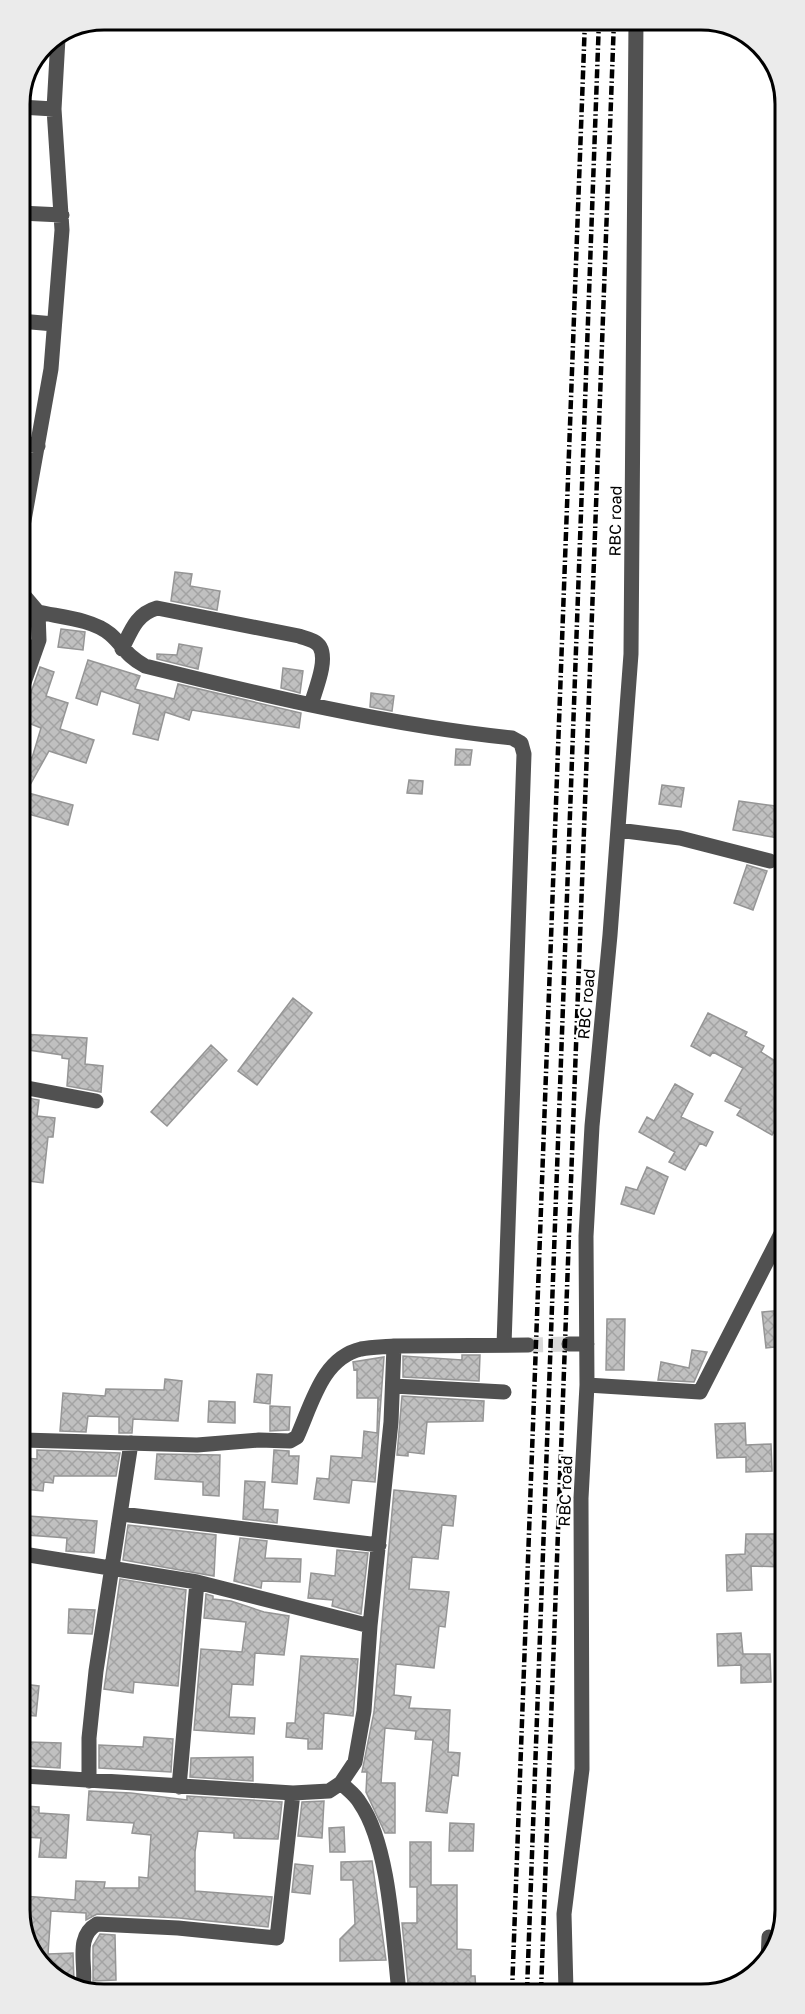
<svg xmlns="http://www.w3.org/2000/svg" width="805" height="2014" viewBox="0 0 805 2014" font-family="'Golos Text',sans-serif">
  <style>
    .building { fill: url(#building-cross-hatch); stroke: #959595; stroke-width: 1.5 }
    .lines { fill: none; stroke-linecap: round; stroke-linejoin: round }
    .minor-tunnel { stroke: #d9d9d9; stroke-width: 15; stroke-dasharray: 15 8; stroke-linecap: butt }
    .minor { stroke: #515151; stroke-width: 15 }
    .rail { stroke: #000; stroke-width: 4.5; stroke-dasharray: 9 3 1.5 3; stroke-linecap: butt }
    .labels { text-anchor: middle; stroke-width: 4.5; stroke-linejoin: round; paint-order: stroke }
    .street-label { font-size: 16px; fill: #000; stroke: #fff }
    .rim { fill: none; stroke: #000; stroke-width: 3 }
  </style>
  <defs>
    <pattern id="building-cross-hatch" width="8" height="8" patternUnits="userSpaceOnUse" patternTransform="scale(1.5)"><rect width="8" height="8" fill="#c0c0c0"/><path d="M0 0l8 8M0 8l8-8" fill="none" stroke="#a3a3a3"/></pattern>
  </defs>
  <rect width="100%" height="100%" fill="#fff"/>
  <!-- building -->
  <path class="building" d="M175 572 192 574 190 586 220 591 217 610 171 601Z
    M61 629 85 632 83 650 58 647Z
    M179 644 202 648 198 669 157 659V654L177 655Z
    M88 660 140 676 135 689 174 699 178 684 301 713 299 728 192 710 189 720 165 712 158 740 133 734 140 704 101 691 97 705 76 698Z
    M40 667 54 672 46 696 68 703 60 729 94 740 86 763 49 751 30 785 21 779V751L32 758 41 728 21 720Z
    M283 668 303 671 300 693 281 688Z
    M371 693 394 696 392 711 370 707Z
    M456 749 472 750 470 765H455Z
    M409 780 423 781 422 794 407 793Z
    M662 785 684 788 681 807 659 804Z
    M21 791 73 805 68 825 21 812Z
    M739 801 783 807 778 838 733 830Z
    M747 865 767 871 753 910 734 903Z
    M293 998 312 1013 257 1085 238 1071Z
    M708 1013 747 1032 745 1036 764 1046 761 1052 783 1066 784 1116 772 1135 737 1115 741 1109 725 1101 743 1068 713 1052 710 1056 691 1046Z
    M22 1034 87 1038 85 1064 103 1066 101 1092 67 1086 69 1059 62 1058V1055L22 1049Z
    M211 1045 227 1060 167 1126 151 1112Z
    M675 1084 693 1094 681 1117 713 1132 706 1146 700 1143 685 1170 669 1162 675 1152 639 1132 647 1117 654 1121Z
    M22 1097 39 1100 37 1116 55 1118 53 1137H48L43 1183 22 1180Z
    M647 1167 668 1177 654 1214 621 1204 626 1187 637 1190Z
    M784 1310V1346L766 1348 762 1312Z
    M607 1319H625L624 1370H606Z
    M692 1350 707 1352 694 1382 658 1380 661 1362 689 1368Z
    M462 1355H480L479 1381 403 1377V1356L462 1360Z
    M384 1357 375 1482 352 1480 349 1503 314 1499 317 1478 329 1479 331 1456 362 1458 364 1431 377 1433 378 1398H357V1369L354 1370 353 1362Z
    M257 1374 272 1375 270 1404 254 1402Z
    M165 1379 182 1381 178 1421 133 1419 132 1433H119V1417L88 1416 86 1432 60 1431 63 1393 105 1396 106 1389 164 1390Z
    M402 1396 484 1401 483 1421 427 1422 424 1454 408 1452V1456L397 1455Z
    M209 1401 235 1402V1423L208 1422Z
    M270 1406 290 1407 289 1430 270 1431Z
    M745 1423 746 1445 771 1444 772 1471 746 1472V1457L717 1458 715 1424Z
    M37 1450 120 1453 116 1476H54L53 1483 44 1482 43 1491 23 1489 24 1458 37 1459Z
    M274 1450 289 1451V1456H299L297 1484 272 1482Z
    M157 1454 220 1455 219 1496 203 1495V1482L155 1479Z
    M245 1481 265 1482 263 1509 278 1510 277 1523 243 1519Z
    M394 1490 456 1496 453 1526 442 1525 438 1559 412 1557 409 1589 449 1592 445 1627 439 1626 434 1668 396 1664 394 1695 411 1697 409 1708 450 1710 448 1752 460 1753 458 1776 452 1775 447 1813 426 1811 433 1740 415 1739 416 1731 385 1728 381 1783H395V1833H385L366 1792 367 1772H362L374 1712Z
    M28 1516 97 1521 94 1553 66 1551 67 1538 27 1535Z
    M128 1525 216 1535 214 1576 123 1560Z
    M746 1534H784L783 1567 751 1566 752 1590 727 1591 726 1555 745 1554Z
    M240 1538 267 1541 265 1558 301 1559 300 1582 262 1581 261 1588 234 1581Z
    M337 1550 368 1553 361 1614 332 1606 333 1600 308 1598 311 1573 335 1576Z
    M120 1579 186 1590 178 1686 134 1682 133 1693 104 1689Z
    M206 1594 213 1596V1599L231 1601 264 1612 289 1616 284 1655 255 1653 253 1685 232 1684 229 1717 255 1718 254 1734 194 1730 201 1649 242 1652 246 1622 204 1618Z
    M69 1609 95 1610 92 1634 68 1633Z
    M741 1633 743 1654H770L771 1682 741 1683V1665L718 1666 717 1634Z
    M301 1656 358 1659 353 1716 324 1713 322 1749H308V1739L286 1737 287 1723H295Z
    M23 1684 39 1686 36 1716 23 1715Z
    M144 1737 173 1739 171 1772 99 1768V1745L143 1747Z
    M28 1742 61 1743 60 1768 27 1766Z
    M253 1757V1781L190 1777 191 1758Z
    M89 1791 131 1793 187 1800V1796L282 1802 278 1839 234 1838V1833L198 1831 195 1852V1891L272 1897 268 1927 179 1918 97 1914 86 1920V1913L51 1911 48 1954 73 1953 74 1981 52 1977 24 1936V1896L75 1900 76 1881 105 1882 104 1888H139V1877L148 1878 151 1835 132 1833 134 1823 87 1820Z
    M324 1801 322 1838 298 1836 302 1802Z
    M24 1806 39 1807V1813L69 1815 66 1858 39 1857 41 1838 24 1837Z
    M450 1823 474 1824 473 1851H449Z
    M344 1827 345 1852H330L329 1828Z
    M410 1842H431V1885H457V1949L471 1950V1976H475L476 1992H436V1984L408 1983 402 1923H417V1887H410Z
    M372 1861 386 1960 340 1961V1939L355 1924 353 1880H341V1862Z
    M295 1864 313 1866 310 1894 292 1892Z
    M100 1934 115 1935 116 1980 93 1981V1946Z"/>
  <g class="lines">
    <!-- minor-tunnel -->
    <path class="minor-tunnel" d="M528 1345 569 1344"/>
    <!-- minor -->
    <path class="minor" d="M20 107 54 109
      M20 213 62 215
      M20 321 54 324
      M20 443 38 446
      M21 537 51 369 62 230 54 109 58 38
      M21 592 38 612 39 640 21 691
      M38 612C60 617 92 619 110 634 124 646 125 655 145 666 266 696 388 725 512 738L521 743 524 754 504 1345
      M122 649C131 631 136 614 157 608L299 636C307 639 316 640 320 647 328 661 315 690 311 705
      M618 830 680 838 770 861
      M22 1087 96 1101
      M569 1344H587
      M587 1385 700 1392 784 1228
      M393 1386 504 1392
      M23 1440 197 1445 259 1440 290 1441 297 1437C312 1404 322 1358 361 1349 372 1347 384 1347 394 1346
      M121 1514 379 1545
      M23 1554 197 1582 370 1626
      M24 1776 293 1793 329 1791 341 1783 355 1762 364 1711 370 1626 391 1422 394 1346 528 1345
      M89 1781V1738L96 1671 131 1443
      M341 1783C347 1789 356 1795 360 1803 390 1846 393 1940 399 1992
      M179 1787 197 1582
      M768 1961 769 1937
      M83 1988C87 1966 74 1937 97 1924L178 1928 277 1938 293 1793
      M566 1991 564 1914 582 1769 581 1498 587 1385 586 1236 592 1126 610 935 631 654 636 20"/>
    <!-- rail -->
    <path class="rail" d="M527 1991 599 20
      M541 1991 614 20
      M512 1992 585 20"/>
  </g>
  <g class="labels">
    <!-- street labels -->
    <g class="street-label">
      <text transform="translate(615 521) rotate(-89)" y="6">RBC road</text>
      <text transform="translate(586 1004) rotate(-85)" y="6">RBC road</text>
      <text transform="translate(565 1491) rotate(-88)" y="6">RBC road</text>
    </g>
  </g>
  <!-- crop -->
  <path d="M0 0H805V2014H0ZM104 30H701A74 74 0 0 1 775 104V1910A74 74 0 0 1 701 1984H104A74 74 0 0 1 30 1910V104A74 74 0 0 1 104 30Z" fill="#ebebeb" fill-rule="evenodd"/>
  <path class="rim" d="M104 30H701A74 74 0 0 1 775 104V1910A74 74 0 0 1 701 1984H104A74 74 0 0 1 30 1910V104A74 74 0 0 1 104 30Z"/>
</svg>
